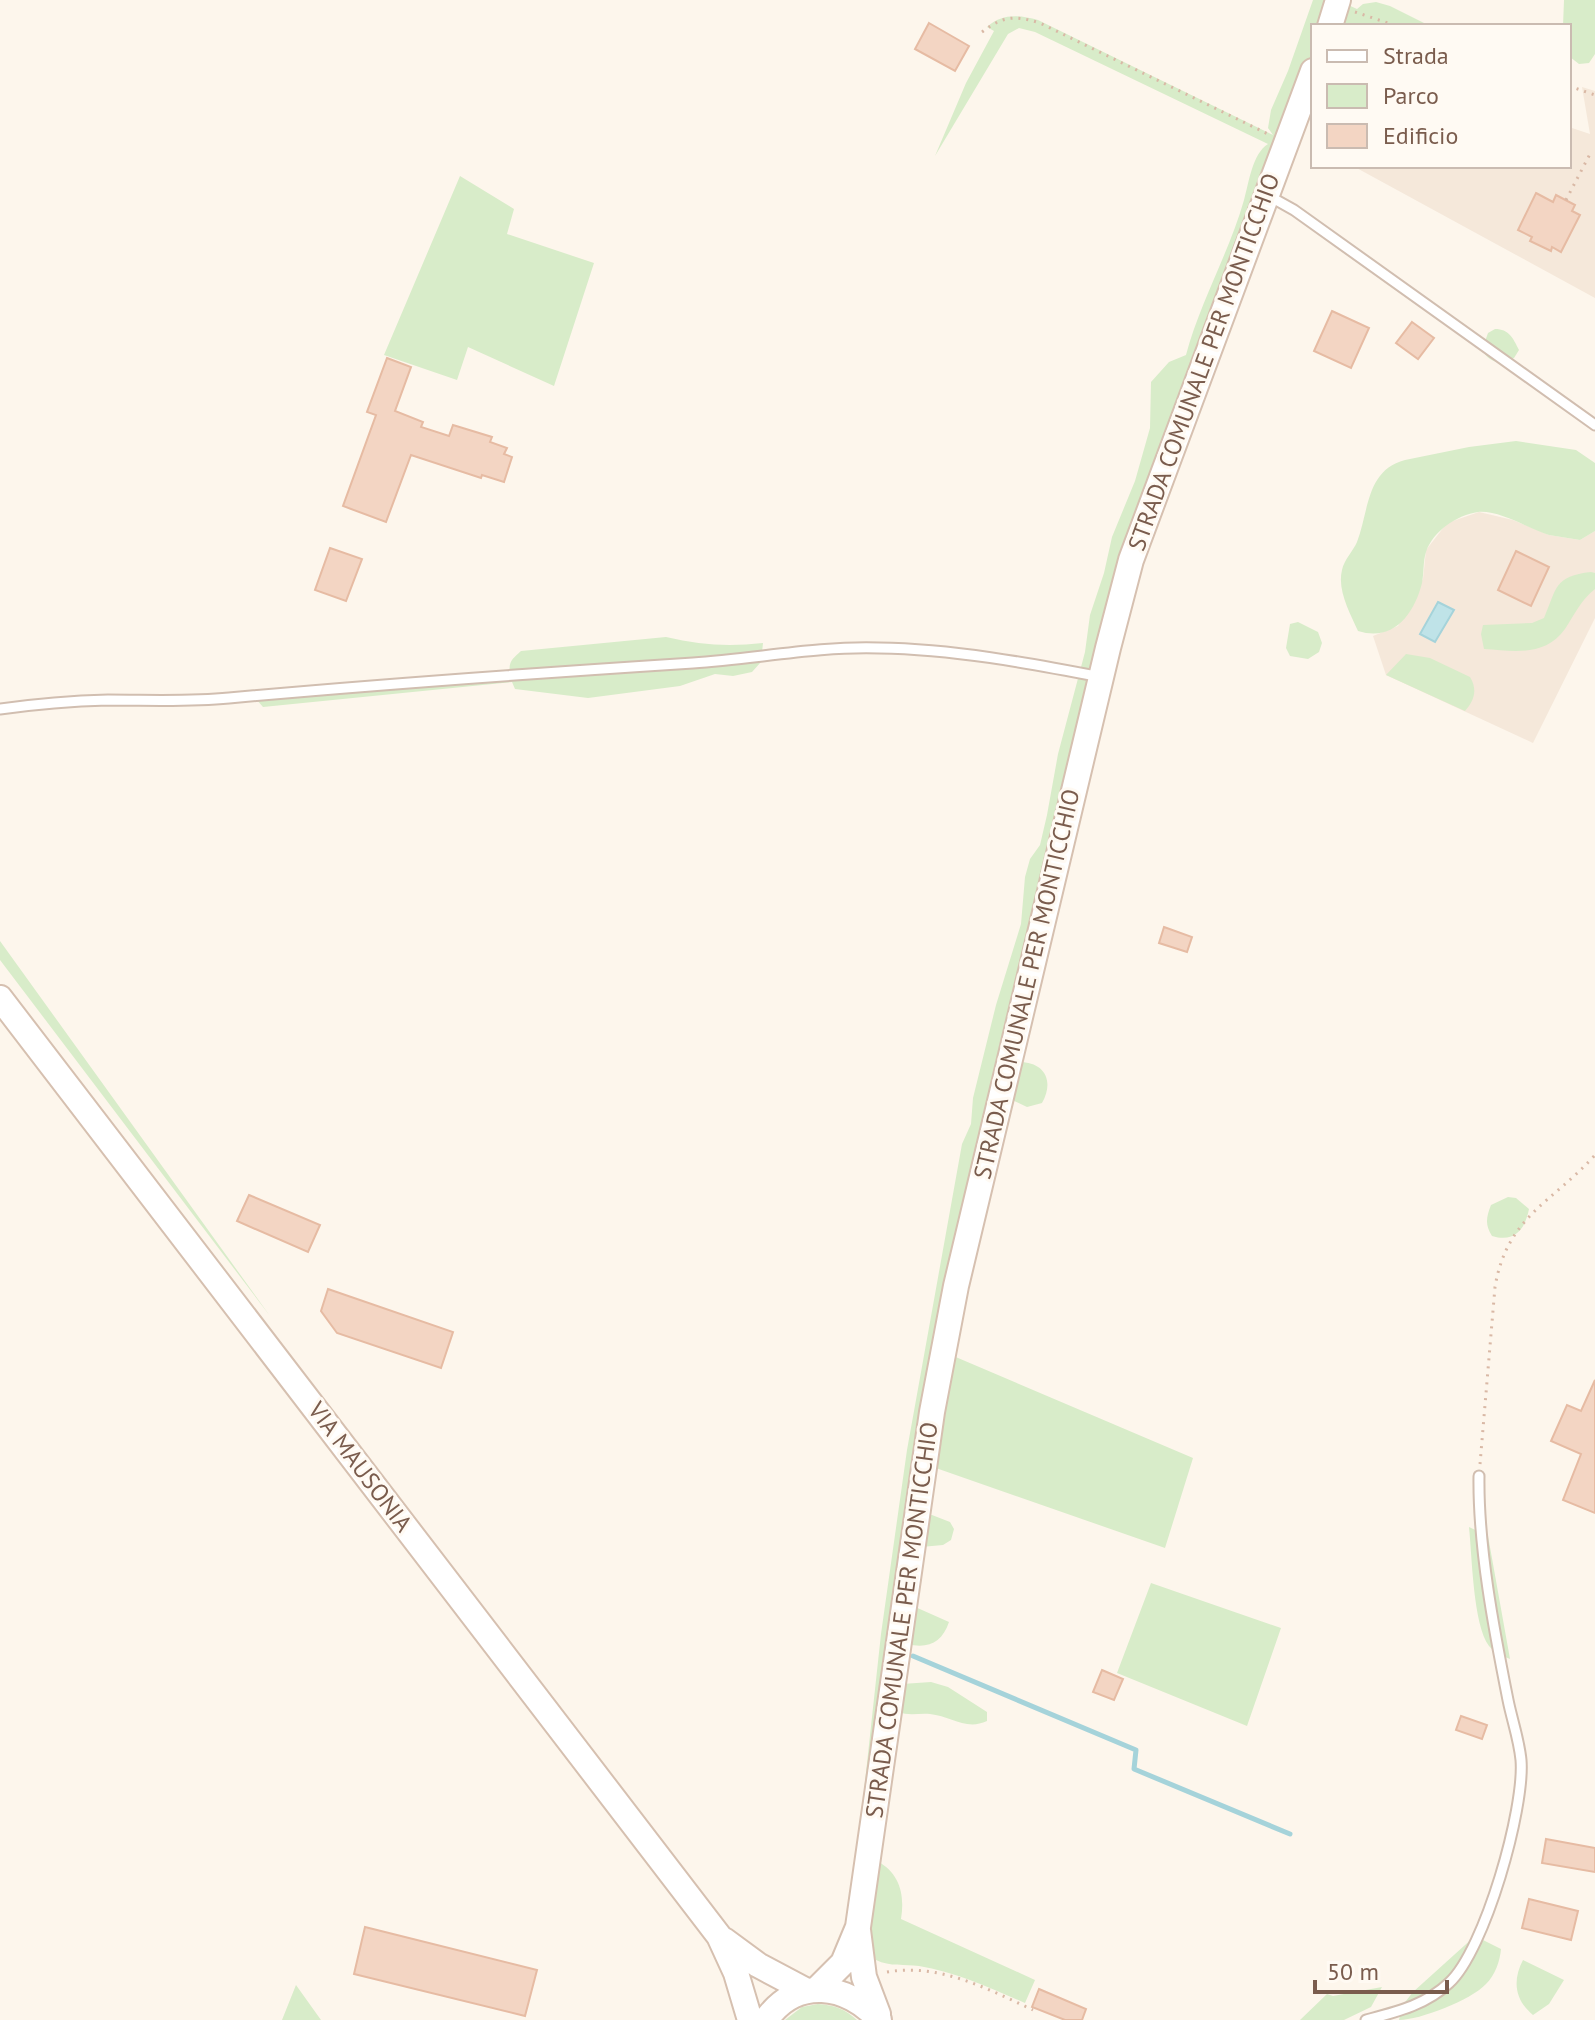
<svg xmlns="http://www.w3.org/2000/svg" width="1595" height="2020" viewBox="0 0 1595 2020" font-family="'PT Sans',sans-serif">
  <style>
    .residential { fill: #f5e8da }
    .green { fill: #d8ecc9 }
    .water { fill: #bfe3e8; stroke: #a5d3da; stroke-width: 2 }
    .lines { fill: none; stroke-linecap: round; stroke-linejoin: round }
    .stream { stroke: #a5d3da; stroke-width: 5 }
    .building { fill: #f3d5c3; stroke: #e6bba3; stroke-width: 2 }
    .service-casing { stroke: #d1beb0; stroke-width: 13 }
    .secondary-casing { stroke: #d6c0b0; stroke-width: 28 }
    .path { stroke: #d9b8a5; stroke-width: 3; stroke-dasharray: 2 6; stroke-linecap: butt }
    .service { stroke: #fff; stroke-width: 9 }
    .secondary { stroke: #fff; stroke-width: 24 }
    .labels { text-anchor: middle; stroke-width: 6; stroke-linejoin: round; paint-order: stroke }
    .street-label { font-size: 24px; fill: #7a5c4d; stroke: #fffaf3 }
  </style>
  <rect width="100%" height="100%" fill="#fdf6ec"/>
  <!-- residential -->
  <path class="residential" d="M1582 87 1595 91V298L1353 166H1569V127L1590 134Z
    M1479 512 1513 520 1549 535 1580 540 1595 531V618L1533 743 1386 675 1373 636 1398 626 1423 579 1426 550 1447 523Z"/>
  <!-- green -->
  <path class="green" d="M1313 0H1332L1323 26H1313V55L1301 88 1146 490 971 1193 850 1920 881 1634 907 1450 962 1144 971 1124 973 1098 996 1005 1021 924 1025 877 1030 859 1040 845 1047 815 1058 754 1085 652 1090 615 1104 573 1112 537 1135 481 1150 428 1151 382 1169 362 1186 355C1200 302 1229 253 1244 200 1249 183 1252 154 1268 144L1035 32 1019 28 1008 34 935 156 966 83 994 31 987 27C1002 13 1020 15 1038 20L1273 135 1268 128 1271 110 1288 71Z
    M1564 0H1595V54L1589 63 1579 64 1570 57 1569 26H1563Z
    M1376 2 1390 6 1430 26H1338L1346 4 1357 9 1363 4Z
    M460 176 514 209 507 234 594 263 554 386 468 347 457 380 384 355Z
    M1495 329C1509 329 1513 338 1519 350L1514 358C1499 364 1491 364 1482 350L1488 333Z
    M1516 441 1576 450 1595 463V531L1580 540C1570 538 1559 537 1549 535 1529 529 1500 510 1478 512 1457 515 1433 531 1426 552 1423 561 1424 573 1422 583 1414 615 1393 642 1358 631 1350 613 1337 590 1342 570 1344 560 1353 551 1357 542 1369 511 1366 470 1405 460L1469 447Z
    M1591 572 1595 573V589C1580 601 1575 614 1565 629 1545 657 1514 651 1484 649L1481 634 1483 625 1532 623 1544 618C1557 588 1554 576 1591 572Z
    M1298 622 1318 632 1322 643 1319 652 1308 659 1290 656 1286 648 1290 624Z
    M666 637C700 645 728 647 763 643L761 662 752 672 733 676 715 674 680 686 588 698 515 689 512 682 263 707 256 699 511 676C507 663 512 659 521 651Z
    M1406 654 1430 658 1470 677C1478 690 1474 701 1465 711L1386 675Z
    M0 941 270 1316 0 960Z
    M1017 1062C1044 1061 1055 1080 1042 1103L1027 1107 1008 1098Z
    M1508 1197 1516 1198 1529 1209C1525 1229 1515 1243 1492 1236 1485 1225 1486 1218 1491 1205Z
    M951 1355 1193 1458 1165 1548 933 1467Z
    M932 1515 950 1522 954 1529 951 1540 943 1545 921 1547 925 1516Z
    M1469 1527 1488 1536 1510 1659C1502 1656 1495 1653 1489 1646 1473 1625 1472 1555 1469 1527Z
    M1151 1583 1281 1628 1247 1726 1117 1673Z
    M913 1606 949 1622C942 1643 928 1649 907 1644Z
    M931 1682 948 1687 987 1712V1721C966 1731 951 1716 930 1714 919 1713 909 1716 898 1712L902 1684Z
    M877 1861C900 1873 905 1895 901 1919L1035 1980 1025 2003C990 1988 956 1972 919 1966 905 1964 890 1967 876 1960L869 1941Z
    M1475 1936 1501 1949C1500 1961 1495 1975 1486 1984 1471 2000 1420 2020 1399 2020L1402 2006 1413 1992Z
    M1523 1960 1564 1980 1549 2004 1533 2015C1515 2000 1512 1981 1523 1960Z
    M296 1985 321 2020H282Z
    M1382 1987 1371 2007 1344 2020H1300L1327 1994 1333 1996Z
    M818 2004C834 2005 845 2009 857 2020H785L802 2007Z"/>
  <!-- water -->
  <path class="water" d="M1438 602 1454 610 1435 642 1420 634Z"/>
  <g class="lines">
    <!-- stream -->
    <path class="stream" d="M913 1656 1136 1750 1134 1769 1290 1834"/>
  </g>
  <!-- building -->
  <path class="building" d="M929 23 969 46 955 71 915 49Z
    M1536 193 1553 202 1556 195 1575 205 1572 211 1580 215 1561 252 1552 247 1551 251 1530 241 1532 237 1518 230Z
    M1332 311 1369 328 1351 368 1314 351Z
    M1412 322 1434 338 1418 359 1396 343Z
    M387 358 411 367 395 411 423 422 421 427 449 436 453 425 492 437 490 442 507 448 504 454 512 457 504 482 482 475 481 478 411 455 386 522 343 506 376 415 367 412Z
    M330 548 362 559 346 601 315 590Z
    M1516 551 1549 567 1531 606 1498 590Z
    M1164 927 1192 937 1187 952 1159 943Z
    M249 1195 320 1225 308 1252 237 1221Z
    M328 1289 453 1332 441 1368 337 1333 321 1311Z
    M1595 1380V1513L1563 1500 1581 1454 1551 1441 1567 1405 1581 1411Z
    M1102 1670 1123 1679 1114 1700 1093 1692Z
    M1461 1716 1487 1725 1482 1739 1456 1730Z
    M1546 1839 1595 1848V1872L1542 1863Z
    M1529 1899 1578 1911 1571 1940 1522 1928Z
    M365 1927 537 1970 525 2016 354 1974Z
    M1039 1989 1086 2009 1082 2020H1065L1032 2007Z"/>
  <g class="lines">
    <defs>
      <path id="service" d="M1267 195 1294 210 1595 425
        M0 709C36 704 72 701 108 700 149 700 189 702 229 698 383 684 538 673 693 663 755 659 817 646 879 648 953 649 1028 663 1101 677
        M1366 2020C1396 2012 1426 2005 1449 1983 1485 1950 1525 1808 1521 1760 1519 1739 1512 1720 1508 1700 1494 1630 1478 1547 1479 1476"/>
      <path id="secondary" d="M1330 26 1338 0
        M0 998 719 1936 736 1973 750 2020
        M858 1930 864 1977 878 2014
        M724 1940 758 1965 807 1991
        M816 1990 843 1963 858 1927 932 1412 956 1286 1108 648 1131 560 1313 71
        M766 2020C796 1976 848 1984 879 2020"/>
    </defs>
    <!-- service casing -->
    <use href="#service" class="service-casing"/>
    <!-- secondary casing -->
    <use href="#secondary" class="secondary-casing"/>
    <!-- path -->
    <path class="path" d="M1355 12 1397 26
      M982 32C1003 16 1014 15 1040 23L1268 134
      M1569 86 1595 95
      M1566 200 1590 154
      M1480 1464 1495 1287C1507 1216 1552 1203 1595 1155
      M887 1972C939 1963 986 1988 1033 2010"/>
    <!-- service -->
    <use href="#service" class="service"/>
    <!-- secondary -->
    <use href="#secondary" class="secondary"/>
  </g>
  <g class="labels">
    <!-- street labels -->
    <g class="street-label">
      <text transform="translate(1204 362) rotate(-70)" y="8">STRADA COMUNALE PER MONTICCHIO</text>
      <text transform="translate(1027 984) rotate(-77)" y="8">STRADA COMUNALE PER MONTICCHIO</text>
      <text transform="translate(360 1467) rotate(53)" y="8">VIA MAUSONIA</text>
      <text transform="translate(902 1620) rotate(-82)" y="8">STRADA COMUNALE PER MONTICCHIO</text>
    </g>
  </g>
  <!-- legend -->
  <rect x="1311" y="24" width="260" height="144" fill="#fffaf3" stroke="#cabbb1" stroke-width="2"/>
  <rect x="1327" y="50" width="40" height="12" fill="#ffffff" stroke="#cabbb1" stroke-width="2"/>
  <text x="1383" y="64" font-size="24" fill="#7a5c4d">Strada</text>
  <rect x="1327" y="84" width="40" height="24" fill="#d8ecc9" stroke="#cabbb1" stroke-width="2"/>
  <text x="1383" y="104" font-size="24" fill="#7a5c4d">Parco</text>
  <rect x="1327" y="124" width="40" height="24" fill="#f3d5c3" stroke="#cabbb1" stroke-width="2"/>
  <text x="1383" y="144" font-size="24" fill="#7a5c4d">Edificio</text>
  <!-- scale -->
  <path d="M1315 1980v12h132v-12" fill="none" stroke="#7a5c4d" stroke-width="4"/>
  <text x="1327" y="1980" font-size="24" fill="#7a5c4d" stroke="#fffaf3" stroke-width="6" paint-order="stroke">50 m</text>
</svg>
